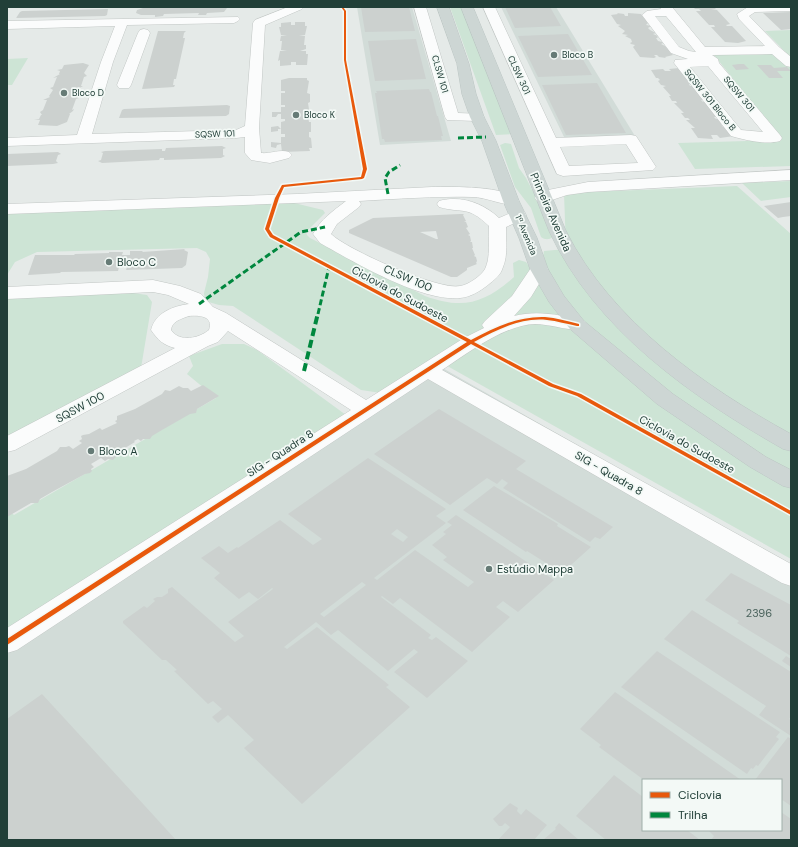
<svg xmlns="http://www.w3.org/2000/svg" width="798" height="847" viewBox="0 0 798 847" font-family="'DM Sans',sans-serif">
  <style>
    .built { fill: #d2dcd8; fill-rule: evenodd }
    .green { fill: #cde4d5 }
    .building { fill: #ccd1cf; fill-rule: evenodd }
    .lines { fill: none; stroke-linecap: round; stroke-linejoin: round }
    .minor-casing { stroke: #c2c7c5; stroke-width: 1 }
    .major-casing { stroke: #bcc6c4; stroke-width: 1 }
    .minor { fill: #fbfcfc; fill-rule: evenodd }
    .major { fill: #cdd6d4; fill-rule: evenodd }
    .quiet-far1 { stroke: #00873e; stroke-width: 3; stroke-dasharray: 6 3; stroke-linecap: butt }
    .quiet { stroke: #00873e; stroke-width: 4; stroke-dasharray: 8 4; stroke-linecap: butt }
    .cycleway-casing { stroke: #f3f9f6; stroke-width: 3 }
    .cycleway { fill: #e8590c; fill-rule: evenodd }
    .poi-dot { fill: #667b76; stroke: #f3f9f6; stroke-width: 1.5 }
    .labels { text-anchor: middle; stroke-width: 3.5; stroke-linejoin: round; paint-order: stroke }
    .far-poi-label { font-size: 9px; fill: #213f38; stroke: #f3f9f6; text-anchor: start }
    .far-street-label { font-size: 9px; fill: #213f38; stroke: #f3f9f6 }
    .street-label { font-size: 11px; fill: #213f38; stroke: #f3f9f6 }
    .poi-label { font-size: 11px; fill: #213f38; stroke: #f3f9f6; text-anchor: start }
    .near-number-label { font-size: 11px; fill: #4c645e }
  </style>
  <rect width="100%" height="100%" fill="#e5eae8"/>
  <!-- built -->
  <path class="built" d="M357 7H412L451 141 380 145Z
    M501 7H556L635 136 565 139Z
    M439 366 791 567V840H7V654ZM643 780H781V830H643Z"/>
  <!-- green -->
  <path class="green" d="M450 7H463L512 134 496 135Z
    M791 30V58L765 31Z
    M777 53 791 68V166L695 169 678 143 782 140 714 55Z
    M28 58 12 85H7V59Z
    M505 143 511 144 519 168 526 178 541 207 553 237C549 240 545 240 541 237L531 208 515 187 500 145Z
    M791 181V197L761 201 742 183Z
    M737 186 791 234V559L442 363 505 319 537 288 544 251 566 249 564 193Z
    M290 202 323 210 325 213 306 232 307 235 310 238 425 296C463 310 485 303 514 277L513 263 519 260 526 262 531 269 525 290 484 328 381 393 361 390 233 306 219 305 205 301 204 293 208 277 210 259 206 252 197 248 37 252 15 262 7 275V213Z
    M133 293 147 295 152 302 141 368 7 441V298Z
    M222 344H244L257 350 346 415 7 629V509L14 515 216 398 187 374 193 366 189 356Z"/>
  <!-- building -->
  <path class="building" d="M225 7 227 8 224 12 207 13 206 15H198L199 13 164 14 163 16 155 17V15H141L136 13 137 10 143 8Z
    M361 7H409L415 31 365 32Z
    M505 7H550L561 26 515 28Z
    M693 7H714L716 9H711L717 10 730 24 726 25 727 26H732L746 41 738 43 725 42 711 27H715L714 25H709L696 11H701L699 9H695Z
    M108 9 107 15 105 16 16 18 20 12 22 11Z
    M791 12V29L781 30 763 13Z
    M617 13 624 14 625 16H628V13L641 14 648 23 646 25 651 26 648 28 650 30 656 33 653 34 658 36 657 37 658 38H656L658 41 662 42 663 43 661 44 665 46 673 55 665 57 666 58 659 57 657 55H654L656 57 654 58 640 57 633 47 635 45 631 44 630 43 632 42 631 39 625 36 628 35 622 34 625 31 618 26 621 25 617 24 611 15 618 14Z
    M291 22V25H295V22H305V26H307L305 35 299 36H305L304 45H306V49L300 51H306V54H308L307 65H296V62H291V65L280 66V60L278 61 280 51H287L281 50 282 41H280L281 36 287 35H281L279 27H281V23Z
    M158 31H186L184 33 183 38H185L176 79H174L173 85H175L174 87 142 89Z
    M568 34 592 75 538 77 518 36Z
    M416 39 426 79 375 81 368 41Z
    M83 63 89 65 84 73 87 76 84 77 81 86H83L78 89 79 90 77 95 76 96 79 98 76 99 72 110 74 109 73 111 69 114H70L67 122 57 126 38 125 40 120 34 119H39L41 115H42L40 112 43 110 47 100H43L50 97 49 96 53 90 50 88 53 87 57 77 53 78 60 74H59L60 71 57 70 62 69 64 65Z
    M739 64H744L749 69 736 70 732 65Z
    M757 65H771L774 68 787 67 791 71H777L783 78H769Z
    M679 68 693 84H689L690 86H694L705 100H701L703 102H706L718 117H714L716 119H719L723 124H721L723 127H726L734 136 720 138 717 135H711L713 139 698 138 691 128H695L686 120H690L688 118H685L681 113H684L674 103H677L676 101H672L669 96H671L663 87 666 86 661 85 658 81 660 80 658 78H656L651 70 663 69 665 71H671L669 69Z
    M289 78H307V80L309 81 307 93 310 94V102L308 103 310 116 308 117 309 122H311V132H309V137L311 138 312 148H309L310 151 282 152 281 144 277 145 276 148 271 147V142L281 143V137H285V134H281V122L285 121V119H281V114H278L276 117H272V112H281V107H285V105H281V93H285V91H281V80Z
    M597 83 626 133 566 135 542 85Z
    M429 89 430 92H431L437 116H438L443 136H441L442 140 385 142 384 139H382L375 93H377L376 91Z
    M227 105 230 106 229 114 226 116 119 118 122 110 124 109Z
    M278 126 281 129H278V131L271 132V127Z
    M222 146 226 148 223 149V155L225 156 221 158 164 160V158H160L159 160 102 163 98 161 101 160 103 153 101 152 105 151 162 149V151H165L166 148Z
    M58 152 61 154 58 155 56 161 58 163 53 164 7 166V154Z
    M791 202V216L783 217 778 218 764 206Z
    M460 214H464L463 215 466 221 464 222H466L468 227 466 228 470 234 468 235 470 236 471 241 470 242H472L473 248H472L475 255 474 256 476 257 477 261 476 263 477 264 467 268V270L457 277H451L349 233V230L373 218ZM436 231 438 239H436L420 232Z
    M185 249 184 250 188 252 186 265 182 268 126 270 127 267H119L118 271 61 272 60 273 28 275 35 255H74L75 254 109 253V252H123L122 255H130V251H143L142 252Z
    M203 385 219 396 197 409 196 413 190 414 162 430 152 436 150 439H143L141 441 138 439 134 441 135 442 125 448 127 450 117 456 113 460 108 459 105 461 101 458 91 464 94 467 91 469 92 471 90 473 85 474 52 492 40 499 38 503H31L7 517V476L26 469 57 451 60 447H66L69 446 73 449 82 443 79 441 82 439 81 436 83 435 89 434 100 428 102 430 117 423 115 421 117 420V416L135 409 162 394 165 390 170 391 179 386 183 388H188L191 391Z
    M439 409 526 461 516 469 613 527 600 539 595 537 590 542 503 488 508 483 502 479 497 484 487 478 450 505 374 454Z
    M368 458 446 509 436 516 446 523 374 578 377 580 415 550 468 587 474 582 443 560 447 557 432 545 446 534 443 532 452 525 447 522 456 515 554 580 518 612 503 601 496 607 510 617 472 652 400 598 393 604 382 596 381 597 431 635 428 638 432 640 436 637 468 661 427 698 394 672 418 652 414 649 388 671 338 630 331 635 316 622 284 647 287 649 317 627 389 685 386 687 410 707 302 804 244 748 254 740 228 715 218 723 212 717 222 709 213 701 208 704 174 671 177 670 166 660H162L123 623V621L144 606 147 608 155 601 153 599 157 597H162L168 593V589L172 587 235 642 244 636 228 622 273 589 272 588 258 599 249 592 239 599 214 578 220 573 201 558 219 546 228 553 237 547 238 548 280 520 313 545 322 539 288 514ZM397 529 408 537 403 542 391 534ZM362 582 366 585 324 617 320 614Z
    M494 486 558 524 557 526 591 547 562 573 527 551 526 552 463 510Z
    M731 573 791 605V656L737 623 739 621 705 600Z
    M692 610 791 672V717L789 719 791 720V736L759 715 766 706 664 639Z
    M657 651 780 732 776 737 779 739 758 766 756 765 753 769 751 768 747 774 621 687Z
    M786 656 791 659V667L782 661Z
    M615 692 741 780H644L599 747 601 745 580 729Z
    M42 694 145 806 176 840H7V719Z
    M788 737 791 739V806L781 799V780H755Z
    M614 775 643 797V830H687L700 840H606L576 816Z
    M510 803 518 808 517 811 521 815 526 809 547 825 534 840H498L510 827 505 823 502 826H499L493 819Z
    M781 812 791 819V840H711L714 836 709 831 710 830H781Z
    M559 823 579 840H543L556 829 555 828Z"/>
  <g class="lines">
    <defs>
      <path id="minor" d="M288 7H304L302 9 265 25 259 128 261 153C271 154 280 149 289 152L292 155 289 158 270 163 251 160 245 153V137L236 138 7 146V138L77 135 101 62 115 26 7 29V21L238 17 240 19 238 21 234 23 127 25 113 62 92 134 236 130 245 126 253 23 255 20Z
        M414 7H426L458 113 482 114 484 117 482 120 477 121 447 120 445 117Z
        M483 7H495L556 138 631 135 636 136 656 167 653 170 563 176 557 174ZM626 144 638 163 569 166 560 147Z
        M660 7H672L705 47 765 46 739 19 737 14 748 7H791V11L755 12 749 16 779 47 791 57V67L786 66 772 54 712 55 718 59 719 63 780 135 782 138 780 141C765 145 745 140 731 136L674 63 675 60 688 59 671 53 642 15 647 11 661 9ZM655 16H666L696 52 689 51 679 47ZM708 66 763 132 741 130 690 67Z
        M144 29 148 30 150 33 131 85 129 88H119L117 85 138 33 140 30Z
        M791 170V180L588 192 567 195 543 203 537 201 535 198 537 195 548 190 588 182Z
        M432 187C451 187 508 185 519 201L517 204C505 207 487 197 472 197 434 196 397 199 359 201L361 204 359 207 337 224 331 234C346 249 439 291 460 286 468 285 481 276 485 269 491 257 488 239 489 226 467 205 464 214 439 207L437 204 439 201C461 195 483 203 499 218L518 210 524 211 526 215 524 219 506 227C506 240 508 255 503 267 501 275 494 280 488 285 480 291 471 297 460 298 421 302 354 262 320 243L313 234C321 219 333 211 346 201L7 214V204L297 194Z
        M539 264 545 265 548 269 531 297 514 316C538 310 560 315 584 321L587 325 584 329C571 332 551 324 535 324 504 325 468 353 442 370L791 564V586L782 583 428 379 17 650 7 653V628L351 410 228 331 218 342 208 346 15 450 7 452V436L175 348C163 345 158 340 151 330 155 313 173 306 189 304L168 295 153 292 7 299V287L153 280 180 286 201 294 213 307 226 313 366 400 464 338 484 328 482 325 485 321 512 296 533 265ZM189 316C199 315 214 316 209 330 199 338 180 343 171 330 172 321 181 319 189 316Z"/>
      <path id="major" d="M437 7H449L469 64 476 94 484 117 496 141 519 201 537 238 548 269 564 296 584 321 673 394 766 457 791 470V488L783 486 750 467 657 404 570 329 549 302 530 269 519 238 503 201 482 141 470 117 462 94 457 64Z
        M461 7H473L566 231C611 321 705 387 791 434V451L783 449C692 397 595 330 549 231Z"/>
    </defs>
    <!-- minor casing -->
    <use href="#minor" class="minor-casing"/>
    <!-- major casing -->
    <use href="#major" class="major-casing"/>
    <!-- minor -->
    <use href="#minor" class="minor"/>
    <!-- major -->
    <use href="#major" class="major"/>
    <!-- quiet-far1 -->
    <path class="quiet-far1" d="M458 138 486 137
      M388 194 385 178 389 172 400 165
      M199 304 301 232 325 227
      M318 314 329 267"/>
    <!-- quiet -->
    <path class="quiet" d="M304 371 318 313"/>
    <defs>
      <path id="cycleway" d="M341 7H343L346 11V60L367 169 364 178 362 179 284 187 279 198 269 229 273 235 471 340C494 328 517 316 545 317 556 318 567 321 579 324V326H577C567 324 557 321 547 320 520 317 497 330 474 342L553 384 581 394 791 511V515L577 396 549 386 471 344 7 645V639L467 342 270 237 265 229 275 198 282 185 361 177 363 169 344 60V11Z"/>
    </defs>
    <!-- cycleway casing -->
    <use href="#cycleway" class="cycleway-casing"/>
    <!-- cycleway -->
    <use href="#cycleway" class="cycleway"/>
  </g>
  <!-- markers -->
  <g class="poi-dot">
    <circle cx="554" cy="55" r="4"/>
    <circle cx="64" cy="93" r="4"/>
    <circle cx="296" cy="115" r="4"/>
    <circle cx="109" cy="262" r="4"/>
    <circle cx="91" cy="451" r="4"/>
    <circle cx="489" cy="569" r="4"/>
  </g>
  <g class="labels">
    <!-- far-poi labels -->
    <g class="far-poi-label">
      <text x="562" y="58">Bloco B</text>
      <text x="72" y="96">Bloco D</text>
      <text x="304" y="118">Bloco K</text>
    </g>
    <!-- far-street labels -->
    <g class="far-street-label">
      <text transform="translate(440 74) rotate(74)" y="3">CLSW 101</text>
      <text transform="translate(519 75) rotate(65)" y="3">CLSW 301</text>
      <text transform="translate(739 94) rotate(50)" y="3">SQSW 301</text>
      <text transform="translate(710 100) rotate(51)" y="3">SQSW 301 Bloco B</text>
      <text transform="translate(215 134) rotate(-2)" y="3">SQSW 101</text>
      <text transform="translate(526 235) rotate(67)" y="3">1ª Avenida</text>
    </g>
    <!-- street labels -->
    <g class="street-label">
      <text transform="translate(551 212) rotate(66)" y="4">Primeira Avenida</text>
      <text transform="translate(408 278) rotate(23)" y="4">CLSW 100</text>
      <text transform="translate(400 294) rotate(28)" y="4">Ciclovia do Sudoeste</text>
      <text transform="translate(80 407) rotate(-28)" y="4">SQSW 100</text>
      <text transform="translate(687 444) rotate(29)" y="4">Ciclovia do Sudoeste</text>
      <text transform="translate(280 453) rotate(-33)" y="4">SIG - Quadra 8</text>
      <text transform="translate(609 473) rotate(30)" y="4">SIG - Quadra 8</text>
    </g>
    <!-- poi labels -->
    <g class="poi-label">
      <text x="117" y="266">Bloco C</text>
      <text x="99" y="455">Bloco A</text>
      <text x="497" y="573">Estúdio Mappa</text>
    </g>
    <!-- near-number labels -->
    <g class="near-number-label">
      <text x="759" y="617">2396</text>
    </g>
  </g>
  <!-- border -->
  <rect width="798" height="847" fill="none" stroke="#213f38" stroke-width="16"/>
  <!-- legend -->
  <rect x="642" y="779" width="140" height="52" fill="#f3f9f6" stroke="#9fafaa"/>
  <rect x="650" y="792" width="20" height="6" fill="#e8590c" stroke="#9fafaa"/>
  <text x="678" y="799" font-size="12" fill="#213f38">Ciclovia</text>
  <rect x="650" y="812" width="20" height="6" fill="#00873e" stroke="#9fafaa"/>
  <text x="678" y="819" font-size="12" fill="#213f38">Trilha</text>
</svg>
